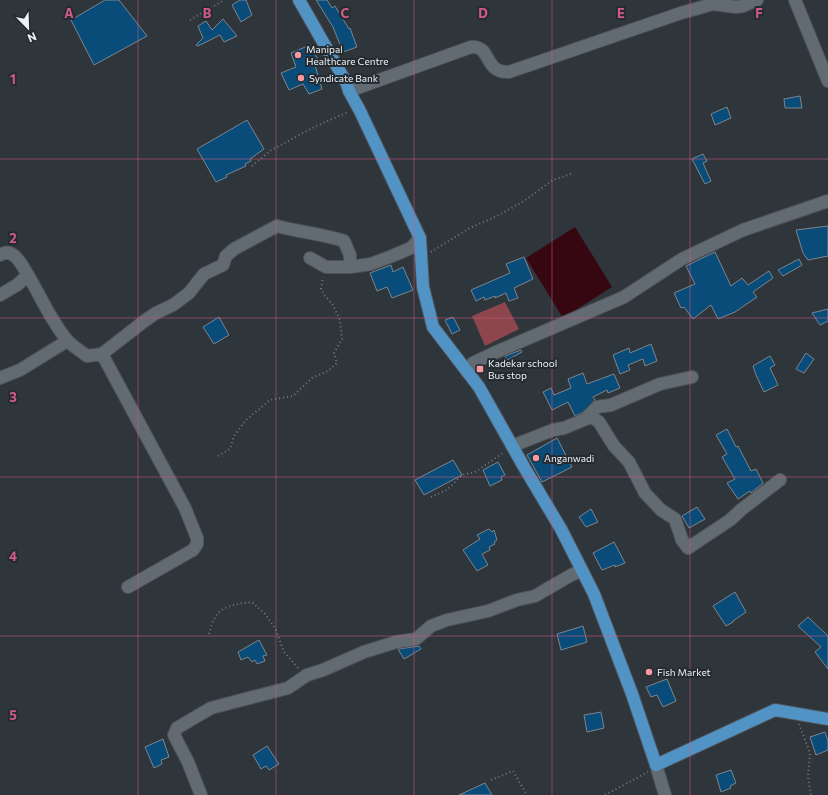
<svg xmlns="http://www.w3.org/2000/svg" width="828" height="795" viewBox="0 0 828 795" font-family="Commissioner,sans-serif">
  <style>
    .green { fill: #8c464c }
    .water { fill: #360710 }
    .building { fill: #0a4c79; stroke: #7d858d }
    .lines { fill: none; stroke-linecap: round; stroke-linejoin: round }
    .minor-casing { stroke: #4e5359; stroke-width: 14 }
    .major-casing { stroke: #4e5359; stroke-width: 14 }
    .path { stroke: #73797f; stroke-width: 2; stroke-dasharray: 1 3; stroke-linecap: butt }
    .minor { stroke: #636b72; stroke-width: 12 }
    .major { stroke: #5293c6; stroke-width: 12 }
    .grid { fill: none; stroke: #cf5989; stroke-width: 1; stroke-opacity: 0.55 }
    .poi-dot { fill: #f49aa0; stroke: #242b31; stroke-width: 1.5 }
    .labels { text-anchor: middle; stroke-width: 4; stroke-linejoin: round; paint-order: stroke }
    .poi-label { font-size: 10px; fill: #ecf1f5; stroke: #242b31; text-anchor: start }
    .grid-label { font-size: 13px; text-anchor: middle; font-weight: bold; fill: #cf5989; stroke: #242b31; stroke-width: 4; stroke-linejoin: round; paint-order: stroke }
  </style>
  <rect width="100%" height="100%" fill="#2e353b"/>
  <!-- green -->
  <path class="green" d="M505 302 519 329 485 346 472 316Z"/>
  <!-- water -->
  <path class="water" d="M575 227 612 287 563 318 526 258Z"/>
  <!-- building -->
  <path class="building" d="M105 0H119L147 36 94 65 71 20Z
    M240 0H246L252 15 241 22 232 5Z
    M316 0H327L332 8 335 6 349 29 350 28 357 47 343 52 333 27Z
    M223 19 237 36 224 42 220 35 198 46 196 45 203 38 198 26 206 21 212 30Z
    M310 45 320 63 315 65 322 89 309 94 303 84 289 90 281 73 296 67 291 53Z
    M800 96 802 108H785L784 99Z
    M727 107 731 118 715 125 711 114Z
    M247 120 264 149 250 159 251 161 245 164 246 166 226 175 227 177 216 182 197 149Z
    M703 154 707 161 703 163 711 181 705 184 692 159Z
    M828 226V256L808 260 803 253 796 230Z
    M715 252 731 286 742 278 748 285 769 271 773 278 753 292 757 297 735 312 718 319 711 305 693 319 684 307 681 308 674 293 695 284 686 266Z
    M524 257 533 279 514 288 518 298 509 301 506 293 495 298V296L485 300 484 297 476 301 471 290 510 273 506 264Z
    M799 259 802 265 783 276 778 270Z
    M391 265 393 272 403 267 413 290 392 298 387 287 377 291 370 273Z
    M828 309V321L820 325 812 313Z
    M219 317 229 335 214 344 203 327Z
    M453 317 460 330 452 334 445 320Z
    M651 344 657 361 645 366 643 359 628 365 630 370 620 374 613 355 629 348 630 353Z
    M521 350 522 352 507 360 505 356Z
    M806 353 814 359 804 373 796 369Z
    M770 356 775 365 770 368 778 385 764 392 756 375 753 366Z
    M583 373 587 384 614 374 620 388 608 393 607 390 593 397 595 400 582 413 575 416 568 402 552 410 543 392 551 388 554 395 571 388 568 379Z
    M727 429 736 447 738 446 751 471 756 469 763 483 751 493 750 491 738 499 727 483 735 479 722 457 727 454 716 435Z
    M557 438 572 467 542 482 527 455Z
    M453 460 462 475 424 495 415 480Z
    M498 462 505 475 501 477 502 480 490 486 483 470Z
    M697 507 705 519 689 528 682 516Z
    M591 509 598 522 586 527 579 517Z
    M489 529 492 532 494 530 497 540 494 542 495 544 489 547 490 550 482 554 488 565 477 571 463 550 480 539 477 535Z
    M614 542 625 563 615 567V565L602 570 593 553Z
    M735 592 746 612 733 621V622L726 626 713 606Z
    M808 617 828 636V669L815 652 821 647 798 626Z
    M583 626 587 642 561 650 557 634Z
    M259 640 267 655 263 656 265 661 257 664 255 660 252 662 248 657 241 660 238 652Z
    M419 646 421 649 404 659 398 649Z
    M667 679 676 701 663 707 657 695 651 697 646 687Z
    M601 712 604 728 587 732 584 715Z
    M825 732 828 741V750L816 755 810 737Z
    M163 739 169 757 161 760 162 764 154 768 145 747Z
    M267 746 279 764 269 770 266 766 261 769 253 755Z
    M731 770 736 783 730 786 731 788 721 792 716 775Z
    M485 783 492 795H459Z"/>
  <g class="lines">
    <defs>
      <path id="minor" d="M795 0 828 81
        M349 91 471 47C492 45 483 73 509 72L681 13 713 4 736 7 743 6 757 0
        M0 255C14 246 22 266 28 275
        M310 258 326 267H350L371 264 392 256 411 248 420 238
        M0 295 17 285 28 275C41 297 51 321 67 340 72 346 81 351 87 356L102 354 143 322 156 313 173 305 189 293 204 274 223 265 226 256 234 249 277 226C299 232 322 234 344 241L350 255V267
        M102 354 185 508 197 538V544L193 550 128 587
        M467 372 473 363 494 353 624 297 682 259 743 230 828 201
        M0 378 20 370 67 341
        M589 415 599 422 614 446 629 462 645 493 661 510 675 519 682 540 688 548 730 520 742 509 780 480
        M512 446 553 430 564 428 586 419 597 407 611 405 660 384 692 377
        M656 765 665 795
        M201 795 188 762 174 735 177 728 211 708 288 688 307 675 323 670 364 652 396 642 416 639 431 626 447 620 488 611 517 600 535 596 573 574 582 571"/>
      <path id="major" d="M299 0 347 84 349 91 360 111 420 238 423 287 433 327 479 387 524 467 561 529 594 594 632 694 656 765 775 710 828 719"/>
    </defs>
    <!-- minor casing -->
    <use href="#minor" class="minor-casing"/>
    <!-- major casing -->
    <use href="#major" class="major-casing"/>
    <!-- path -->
    <path class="path" d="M190 20 224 0
      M252 166 270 151 312 128 348 112
      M431 252 468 229 497 216 524 201 553 180 571 174
      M218 456 230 449 234 436 246 420 270 400 293 396 312 378 328 371 337 363 334 353 342 339 340 320 333 305 325 296 321 289 323 277
      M431 497 447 490 462 475 475 472 503 453
      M209 634C215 607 227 605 252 602L265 614 275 628 284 652 298 668
      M799 724 810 753 808 777 811 795
      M491 780 513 771 527 795
      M605 795 648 772"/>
    <!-- minor -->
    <use href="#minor" class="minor"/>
    <!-- major -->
    <use href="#major" class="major"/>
  </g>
  <!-- grid -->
  <path class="grid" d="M138 0V795M276 0V795M414 0V795M552 0V795M690 0V795M0 159H828M0 318H828M0 477H828M0 636H828"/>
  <!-- markers -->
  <g class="poi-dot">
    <circle cx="298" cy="55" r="4"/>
    <circle cx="301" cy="78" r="4"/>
    <rect x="476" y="365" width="8" height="8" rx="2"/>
    <circle cx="536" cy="458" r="4"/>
    <circle cx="649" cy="672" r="4"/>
  </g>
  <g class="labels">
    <!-- poi labels -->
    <g class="poi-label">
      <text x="306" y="53">Manipal<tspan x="306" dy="12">Healthcare Centre</tspan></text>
      <text x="309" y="82">Syndicate Bank</text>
      <text x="488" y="367">Kadekar school<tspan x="488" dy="12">Bus stop</tspan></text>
      <text x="544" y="462">Anganwadi</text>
      <text x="657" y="676">Fish Market</text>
    </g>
  </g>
  <g class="grid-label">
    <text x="69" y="18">A</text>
    <text x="207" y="18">B</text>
    <text x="345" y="18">C</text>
    <text x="483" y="18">D</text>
    <text x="621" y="18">E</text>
    <text x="759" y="18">F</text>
    <text x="13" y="84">1</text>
    <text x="13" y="243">2</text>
    <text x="13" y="402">3</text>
    <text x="13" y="561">4</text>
    <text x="13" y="720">5</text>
  </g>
  <!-- north arrow -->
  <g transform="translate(28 28) rotate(157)" stroke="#242b31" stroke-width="3" paint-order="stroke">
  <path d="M0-3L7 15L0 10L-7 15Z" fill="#ecf1f5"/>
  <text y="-6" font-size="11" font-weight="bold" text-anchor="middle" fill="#ecf1f5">N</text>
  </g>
</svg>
